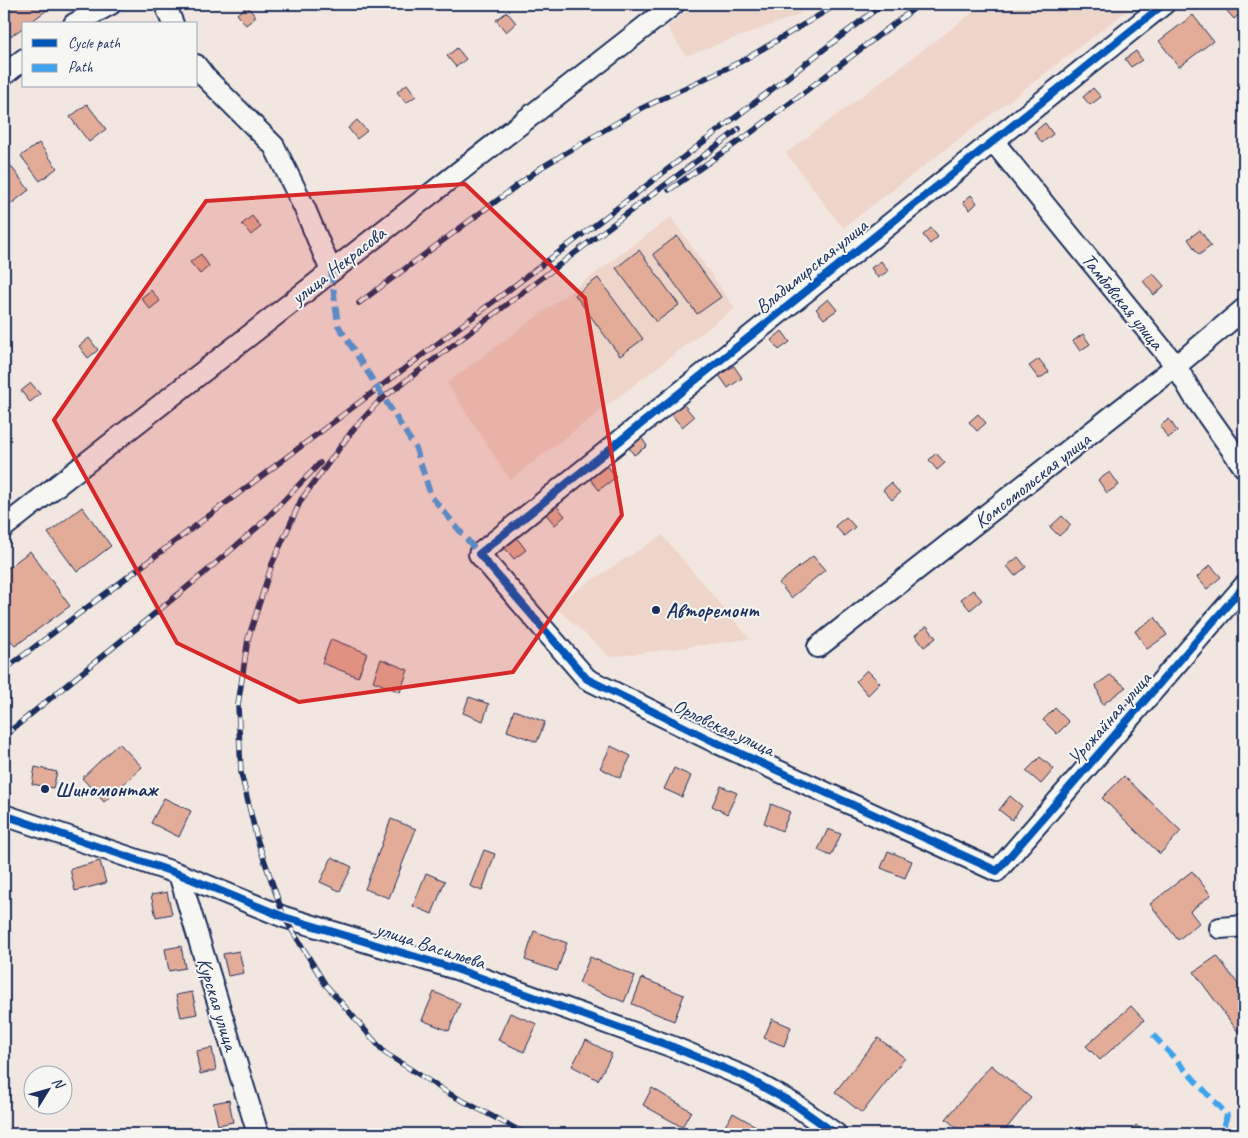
<svg xmlns="http://www.w3.org/2000/svg" width="1248" height="1138" viewBox="0 0 1248 1138" font-family="Caveat,sans-serif">
  <style>
    .built { fill: #eed5ca }
    .building { fill: #e3ac98; stroke: #1b2f5e }
    .lines { fill: none; stroke-linecap: round; stroke-linejoin: round }
    .minor-casing { stroke: #1b2f5e; stroke-width: 24 }
    .minor { stroke: #f6f6f2; stroke-width: 20 }
    .rail-casing { stroke: #1b2f5e; stroke-width: 5.5 }
    .rail { stroke: #f6f6f2; stroke-width: 4; stroke-dasharray: 11; stroke-linecap: butt }
    .quiet { stroke: #3da3ed; stroke-width: 6; stroke-dasharray: 12 6; stroke-linecap: butt }
    .cycleway-casing { stroke: #f6f6f2; stroke-width: 11 }
    .cycleway { stroke: #0057b8; stroke-width: 8 }
    .marked { fill: #d62828; fill-opacity: 0.2; stroke: #d62828; stroke-width: 4; stroke-linejoin: round }
    .poi-dot { fill: #1b2f5e; stroke: #f6f6f2; stroke-width: 2 }
    .labels { text-anchor: middle; stroke-width: 4; stroke-linejoin: round; paint-order: stroke }
    .street-label { font-size: 20px; fill: #1b2f5e; stroke: #f6f6f2 }
    .poi-label { font-size: 20px; font-weight: bold; fill: #1b2f5e; stroke: #f6f6f2; text-anchor: start }
  </style>
  <rect width="100%" height="100%" fill="#f2e7e0"/>
  <filter id="ink" filterUnits="userSpaceOnUse"><feTurbulence type="fractalNoise" baseFrequency=".02" numOctaves="2"/><feDisplacementMap in="SourceGraphic" scale="10" xChannelSelector="R" yChannelSelector="G"/><feConvolveMatrix kernelMatrix="1 2 1 2 8 2 1 2 1" color-interpolation-filters="sRGB"/></filter>
  <g filter="url(#ink)">
    <!-- built -->
    <path class="built" d="M696 4H812L796 16 686 56 667 27Z
      M984 4H1131L1133 6 843 228 786 153Z
      M671 217 735 308 510 480 447 383Z
      M662 535 750 639 610 657 553 605Z"/>
    <!-- building -->
    <path class="building" d="M4 4H55L28 24H24V27L4 41Z
      M1221 4H1244V10L1234 19Z
      M247 6 256 17 246 25 237 14Z
      M507 12 516 23 506 32 496 20Z
      M1193 15 1213 41 1179 67 1159 41Z
      M457 48 466 59 456 67 447 56Z
      M1136 51 1142 60 1131 67 1125 59Z
      M407 84 416 96 406 103 397 92Z
      M1093 88 1101 97 1090 105 1083 97Z
      M87 104 106 129 89 142 70 117Z
      M357 120 367 131 357 139 348 128Z
      M1045 123 1053 134 1042 143 1034 132Z
      M39 143 57 168 40 181 21 156Z
      M10 165 29 190 11 204 4 195V169Z
      M971 195 977 203 970 210 963 202Z
      M252 216 261 227 251 235 242 224Z
      M931 228 938 237 930 244 923 235Z
      M1200 230 1211 246 1199 255 1188 239Z
      M677 236 721 297 697 314 653 254Z
      M639 250 679 305 656 322 616 268Z
      M201 254 209 266 200 274 190 262Z
      M881 261 888 271 878 278 871 268Z
      M1153 273 1164 286 1154 295 1143 281Z
      M598 278 643 339 620 356 575 295Z
      M151 290 160 301 150 309 141 298Z
      M828 299 837 310 824 319 816 309Z
      M782 331 790 342 779 350 771 340Z
      M1083 334 1090 344 1080 351 1073 341Z
      M89 338 98 350 88 358 79 346Z
      M1039 359 1049 372 1039 379 1029 366Z
      M734 366 742 378 728 388 719 375Z
      M31 383 40 394 30 402 21 391Z
      M683 404 694 417 682 427 671 414Z
      M978 414 986 423 977 431 969 422Z
      M1169 419 1177 431 1168 438 1160 426Z
      M639 434 647 446 634 455 626 443Z
      M936 453 945 463 937 470 929 460Z
      M604 461 616 477 599 490 587 475Z
      M1110 472 1119 485 1107 493 1098 480Z
      M891 483 900 493 892 500 883 490Z
      M554 503 565 516 555 525 544 512Z
      M82 507 111 546 77 572 48 533Z
      M1062 516 1071 525 1059 536 1050 527Z
      M846 517 855 527 844 536 835 526Z
      M516 537 526 550 514 559 504 547Z
      M30 551 70 606 15 646 4 632V571Z
      M813 556 825 570 791 598 779 583Z
      M1018 557 1026 567 1015 576 1007 566Z
      M1210 565 1221 577 1207 589 1197 577Z
      M973 590 982 600 970 610 961 599Z
      M1155 617 1167 635 1147 649 1135 631Z
      M927 626 936 638 924 647 915 635Z
      M331 639 367 653 358 677 322 663Z
      M381 659 408 670 400 692 373 681Z
      M867 670 880 683 868 695 856 681Z
      M1110 675 1126 687 1102 705 1096 685Z
      M469 697 489 704 483 721 463 713Z
      M1055 708 1069 722 1057 734 1043 720Z
      M514 710 545 722 537 742 507 731Z
      M119 743 142 767 104 802 82 778Z
      M611 746 631 756 620 778 600 768Z
      M1040 757 1054 769 1041 784 1026 771Z
      M35 767 57 772 53 788 32 784Z
      M674 768 691 776 682 797 664 789Z
      M1124 776 1181 831 1160 854 1102 798Z
      M721 786 737 793 727 814 712 806Z
      M1010 796 1022 806 1012 820 999 810Z
      M164 798 191 811 179 837 151 823Z
      M771 804 790 812 782 831 764 823Z
      M391 819 416 829 389 898 365 889Z
      M828 829 841 834 831 856 818 850Z
      M484 850 495 854 482 891 470 886Z
      M888 851 912 861 905 878 881 868Z
      M332 857 352 867 340 891 320 882Z
      M100 861 106 883 75 891 70 869Z
      M1192 871 1211 895 1190 911 1199 923 1178 940 1150 904Z
      M426 873 445 881 432 914 413 906Z
      M167 892 172 914 156 917 151 895Z
      M534 931 567 943 557 971 525 960Z
      M181 946 185 968 169 971 165 949Z
      M239 951 244 973 228 976 223 954Z
      M1217 956 1244 992V1040L1194 972Z
      M590 957 635 976 624 1002 579 983Z
      M642 978 684 995 674 1021 632 1004Z
      M192 992 197 1014 181 1017 176 995Z
      M434 992 460 1003 449 1031 422 1020Z
      M1131 1006 1144 1020 1100 1060 1086 1046Z
      M510 1013 537 1024 524 1052 498 1040Z
      M772 1019 791 1027 784 1046 764 1038Z
      M878 1038 905 1058 862 1113 835 1092Z
      M586 1040 612 1054 598 1080 572 1066Z
      M212 1048 216 1070 200 1074 196 1051Z
      M991 1065 1031 1098 1002 1134H964L946 1119Z
      M652 1088 691 1111 682 1127 643 1105Z
      M229 1100 233 1122 218 1125 213 1103Z
      M733 1113 770 1134H720Z
      M1136 1125 1144 1132 1146 1134H1127Z
      M339 1128 341 1134H324L323 1131Z"/>
    <g class="lines">
      <defs>
        <path id="minor" d="M165 4 173 24
          M1164 4 479 554 587 679 713 741 997 871 1244 586
          M74 24 111 4
          M196 65 206 78 274 146 305 209 331 271
          M4 75 24 59
          M993 141 1176 366 1193 395 1244 467
          M4 527 674 4
          M818 647 1176 366 1244 309
          M4 815 179 874 284 917 456 969 673 1047 745 1077 794 1104 836 1134
          M179 874 258 1134
          M1220 928 1244 926"/>
      </defs>
      <!-- minor casing -->
      <use href="#minor" class="minor-casing"/>
      <!-- minor -->
      <use href="#minor" class="minor"/>
      <defs>
        <path id="rail" d="M669 190 748 135 920 4
          M359 303 542 167 640 109 742 61 838 4
          M4 670 595 225 883 4
          M4 736 202 575 259 526 320 463
          M526 1134 448 1093 385 1053 325 984 284 917 257 839 241 773 238 705 248 639 272 564 301 500 352 431 379 401 739 129"/>
      </defs>
      <!-- rail casing -->
      <use href="#rail" class="rail-casing"/>
      <!-- rail -->
      <use href="#rail" class="rail"/>
      <!-- quiet -->
      <path class="quiet" d="M331 271 338 325 416 449 431 496 479 554
        M1153 1035 1227 1115 1221 1134"/>
      <defs>
        <path id="cycleway" d="M1164 4 479 554 587 679 713 741 997 871 1244 586
          M4 815 179 874 284 917 456 969 673 1047 745 1077 794 1104 836 1134"/>
      </defs>
      <!-- cycleway casing -->
      <use href="#cycleway" class="cycleway-casing"/>
      <!-- cycleway -->
      <use href="#cycleway" class="cycleway"/>
    </g>
  </g>
  <!-- marked area -->
  <path class="marked" d="M465 184 585 298 622 515 513 672 299 702 177 643 54 420 206 201Z"/>
  <!-- markers -->
  <g class="poi-dot">
    <circle cx="656" cy="610" r="5"/>
    <circle cx="45" cy="789" r="5"/>
  </g>
  <g class="labels">
    <!-- street labels -->
    <g class="street-label">
      <text transform="translate(338 265) rotate(-38)" y="7">улица Некрасова</text>
      <text transform="translate(811 266) rotate(-39)" y="7">Владимирская улица</text>
      <text transform="translate(1123 301) rotate(51)" y="7">Тамбовская улица</text>
      <text transform="translate(1032 480) rotate(-38)" y="7">Комсомольская улица</text>
      <text transform="translate(1109 718) rotate(-49)" y="7">Урожайная улица</text>
      <text transform="translate(724 727) rotate(25)" y="7">Орловская улица</text>
      <text transform="translate(431 945) rotate(18)" y="7">улица Васильева</text>
      <text transform="translate(218 1004) rotate(73)" y="7">Курская улица</text>
    </g>
    <!-- poi labels -->
    <g class="poi-label">
      <text x="666" y="617">Авторемонт</text>
      <text x="55" y="796">Шиномонтаж</text>
    </g>
  </g>
  <!-- margin -->
  <rect width="1248" height="1138" fill="none" stroke="#f6f6f2" stroke-width="20"/>
  <rect x="10" y="10" width="1228" height="1118" fill="none" stroke="#1b2f5e" stroke-width="2" filter="url(#ink)"/>
  <!-- legend -->
  <rect x="22" y="22" width="175" height="65" fill="#f6f6f2" stroke="#9ea6b7"/>
  <rect x="32" y="39" width="25" height="8" fill="#0057b8" stroke="#9ea6b7"/>
  <text x="68" y="48" font-size="15" fill="#1b2f5e">Cycle path</text>
  <rect x="32" y="64" width="25" height="8" fill="#3da3ed" stroke="#9ea6b7"/>
  <text x="68" y="72" font-size="15" fill="#1b2f5e">Path</text>
  <!-- north arrow -->
  <g transform="translate(48 1090) rotate(53)"><circle r="24" fill="#f6f6f2" stroke="#9ea6b7"/>
  <path d="M0-4L9 19L0 12L-9 19Z" fill="#1b2f5e"/>
  <text y="-8" font-size="14" font-weight="bold" text-anchor="middle" fill="#1b2f5e">N</text>
  </g>
</svg>
